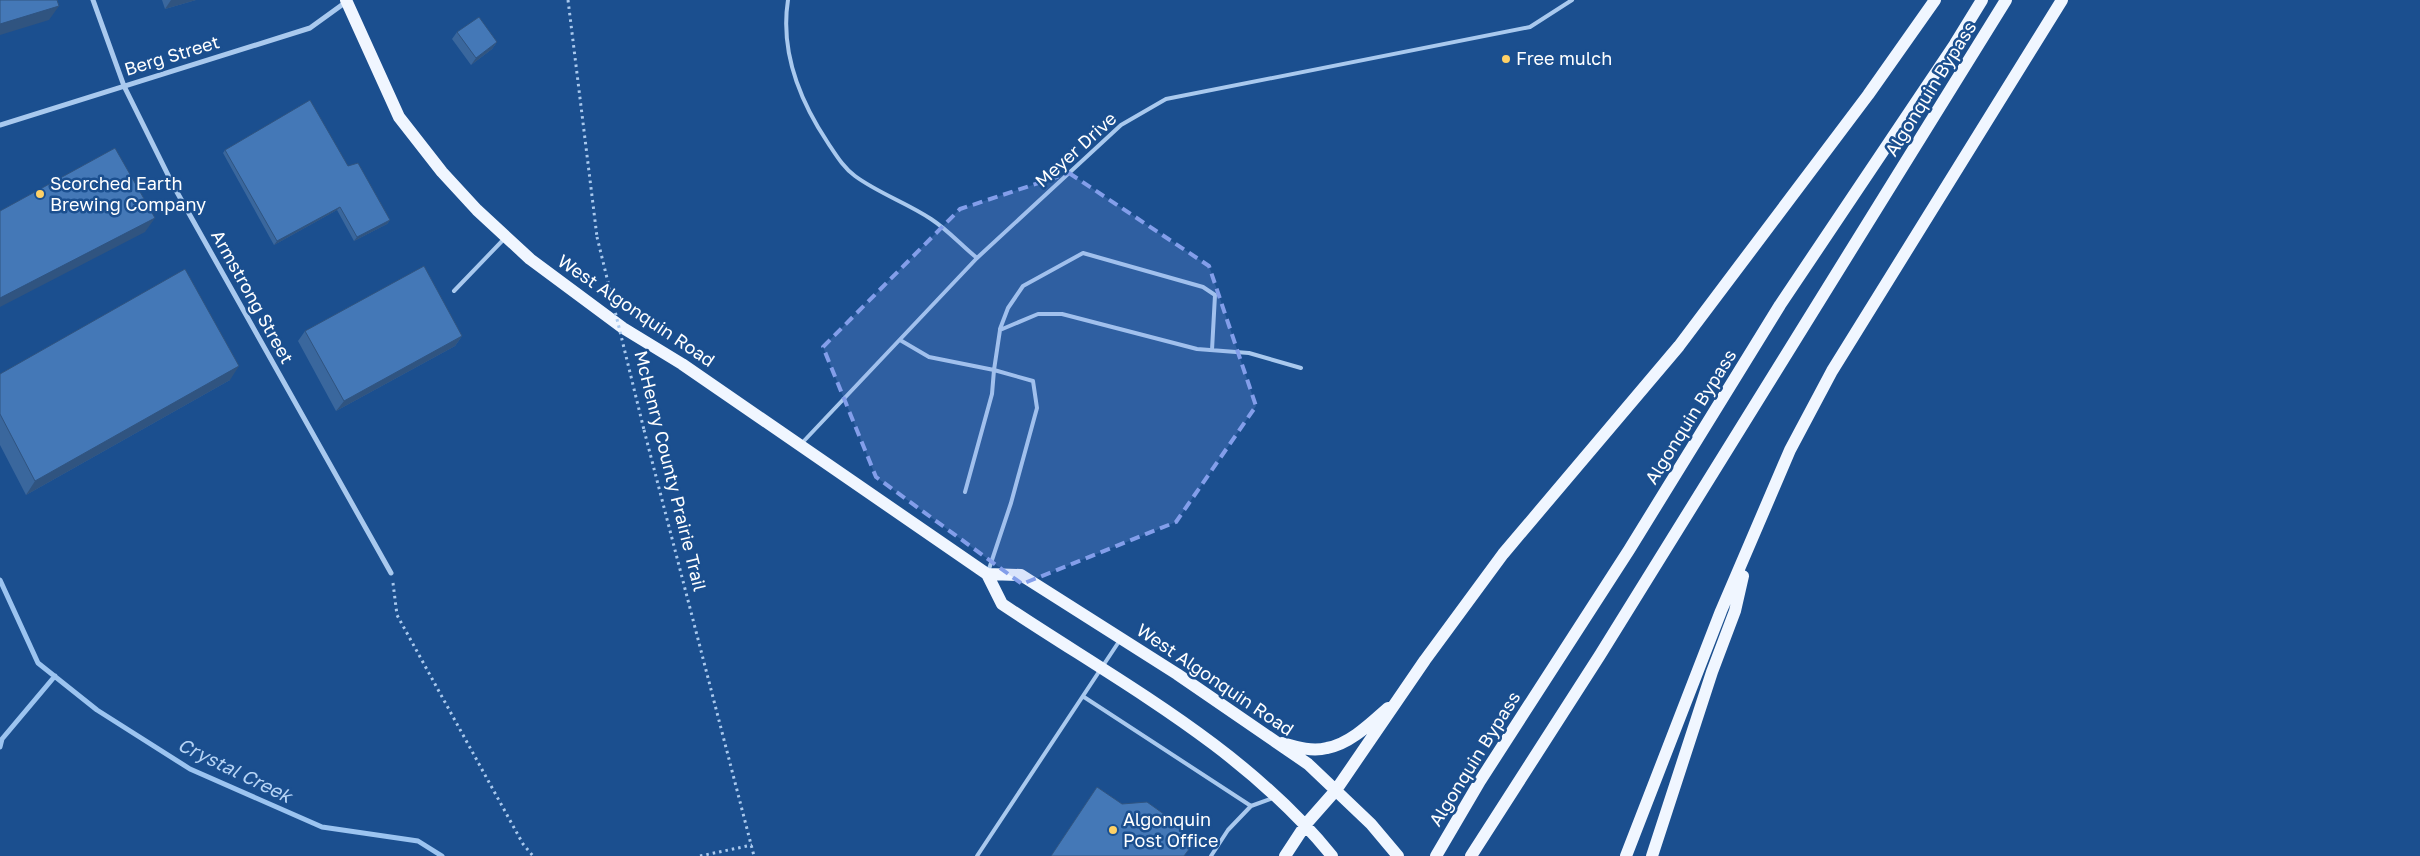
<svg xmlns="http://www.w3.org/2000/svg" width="2420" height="856" viewBox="0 0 2420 856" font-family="'Golos Text',sans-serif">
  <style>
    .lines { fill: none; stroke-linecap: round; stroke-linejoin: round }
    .stream { stroke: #9cc4f0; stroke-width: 5 }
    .path { stroke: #a9c9ee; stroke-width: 3; stroke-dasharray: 2.5 4; stroke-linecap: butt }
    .service { stroke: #a9c9ee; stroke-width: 4 }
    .minor { stroke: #a9c9ee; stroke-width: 5 }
    .primary { stroke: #f0f6ff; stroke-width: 12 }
    .path-bridge { stroke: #a9c9ee; stroke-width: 3; stroke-dasharray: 2.5 4; stroke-linecap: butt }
    .wall { fill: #3a679d }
    .shaded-wall { fill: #305480 }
    .building { fill: #4478b7; stroke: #305480 }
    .marked { fill: #839eea; fill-opacity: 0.2; stroke: #839eea; stroke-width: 4; stroke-dasharray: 10 6; stroke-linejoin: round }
    .poi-dot { fill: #ffd166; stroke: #1b4f8f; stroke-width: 2 }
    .labels { text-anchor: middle; stroke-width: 5; stroke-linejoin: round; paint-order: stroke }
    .street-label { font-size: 18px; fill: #fff; stroke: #1b4f8f }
    .poi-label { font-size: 18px; fill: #fff; stroke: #1b4f8f; text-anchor: start }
    .water-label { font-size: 19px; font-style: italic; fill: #b5d3f5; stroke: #1b4f8f }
  </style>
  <rect width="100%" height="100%" fill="#1b4f8f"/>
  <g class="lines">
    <!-- stream -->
    <path class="stream" d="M0 580 38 663 97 710 190 769 322 827 418 841 442 856
      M0 747 2 739 55 676"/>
    <!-- path -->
    <path class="path" d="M568 0 597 237
      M644 430 754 856
      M393 583 397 615 523 844 533 856
      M700 856 752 845"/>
    <!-- service -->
    <path class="service" d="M788 0C780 51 800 101 828 143 836 155 843 167 855 176 878 193 907 203 931 219 948 230 962 246 977 258
      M454 291 504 239
      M1000 329 1008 308 1023 286 1083 253 1203 287 1215 295 1212 350
      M900 340 929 357 994 370 1000 330 1038 314H1062L1197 349 1249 353 1301 368
      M802 443 977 258 1121 125 1166 99 1530 27 1572 0
      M965 492 992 394 994 370 1033 381 1037 408 1011 503 988 572
      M1084 697 1251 806
      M977 856 1120 640
      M1211 856 1228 830 1251 806 1273 798"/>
    <!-- minor -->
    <path class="minor" d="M93 0 124 86 173 185 391 573
      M0 125 310 28 346 2"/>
    <!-- primary -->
    <path class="primary" d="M346 0 399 117 442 172 477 210 530 259 623 328 682 364 987 574 1002 604C1117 681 1244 747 1332 856
      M987 574 1021 575 1177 674 1308 764 1371 824 1398 856
      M1282 743C1296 747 1312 752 1327 748 1350 744 1371 723 1388 708
      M1285 856 1306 824 1336 790 1425 660 1503 554 1679 346 1868 95 1935 0
      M1436 856 1480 781 1629 550 1780 305 1955 44 1982 0
      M1471 856 1600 655 2006 0
      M1626 856 1721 611 1790 450 1832 371 2062 0
      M1652 856 1712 672 1735 611 1743 576"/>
    <!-- path-bridge -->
    <path class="path-bridge" d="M597 237 644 430"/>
  </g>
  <!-- wall -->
  <path class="wall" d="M162 0H196L165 9Z
    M457 32 497 42 492 49 471 65 452 39Z
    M225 150 348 166 390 220 387 224 354 241 337 210 274 245 223 153Z
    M305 331 462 336 455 346 336 411 298 341Z
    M0 374 230 380 26 495 0 445Z
    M1097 787 1122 804 1178 840 1184 856H1051Z"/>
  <!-- shaded-wall -->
  <path class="shaded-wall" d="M171 0H196L165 9Z
    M59 6 49 20 0 35V24Z
    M497 42 492 49 471 65 476 58Z
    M340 207 337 210 274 245 277 241Z
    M155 218 145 232 0 307V298Z
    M390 220 387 224 354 241 357 237Z
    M462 336 455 346 336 411 344 401Z
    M239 366 230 380 26 495 35 481Z"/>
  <!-- building -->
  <path class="building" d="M0 0H57L59 6 0 24Z
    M479 17 497 42 476 58 457 32Z
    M310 100 348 166 358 163 390 220 357 237 340 207 277 241 225 150Z
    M115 148 155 218 0 298V211Z
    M424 266 462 336 344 401 305 331Z
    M185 269 239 366 35 481 0 414V374Z
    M1097 787 1122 804 1147 802 1185 829 1178 840 1190 848 1184 856H1051Z"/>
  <!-- marked area -->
  <path class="marked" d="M1069 173 1209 266 1256 406 1176 522 1022 584 876 477 823 347 960 209Z"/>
  <!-- markers -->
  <g class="poi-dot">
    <circle cx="1506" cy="59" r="5"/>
    <circle cx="40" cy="194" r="5"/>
    <circle cx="1113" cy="830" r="5"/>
  </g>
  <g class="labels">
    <!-- street labels -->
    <g class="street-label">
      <text transform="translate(172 56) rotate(-17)" y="6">Berg Street</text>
      <text transform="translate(1931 89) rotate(-58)" y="6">Algonquin Bypass</text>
      <text transform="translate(1076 150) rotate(-42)" y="6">Meyer Drive</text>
      <text transform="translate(252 297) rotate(61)" y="6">Armstrong Street</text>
      <text transform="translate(636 311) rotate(34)" y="6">West Algonquin Road</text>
      <text transform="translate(1691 417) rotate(-58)" y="6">Algonquin Bypass</text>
      <text transform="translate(670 471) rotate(76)" y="6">McHenry County Prairie Trail</text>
      <text transform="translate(1215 680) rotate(34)" y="6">West Algonquin Road</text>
      <text transform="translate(1475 759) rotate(-58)" y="6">Algonquin Bypass</text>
    </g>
    <!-- poi labels -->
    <g class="poi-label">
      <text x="1516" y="65">Free mulch</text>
      <text x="50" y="190">Scorched Earth<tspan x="50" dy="21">Brewing Company</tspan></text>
      <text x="1123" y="826">Algonquin<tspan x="1123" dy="21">Post Office</tspan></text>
    </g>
    <!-- water labels -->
    <g class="water-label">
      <text transform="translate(235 770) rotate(26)" y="7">Crystal Creek</text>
    </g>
  </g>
</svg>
